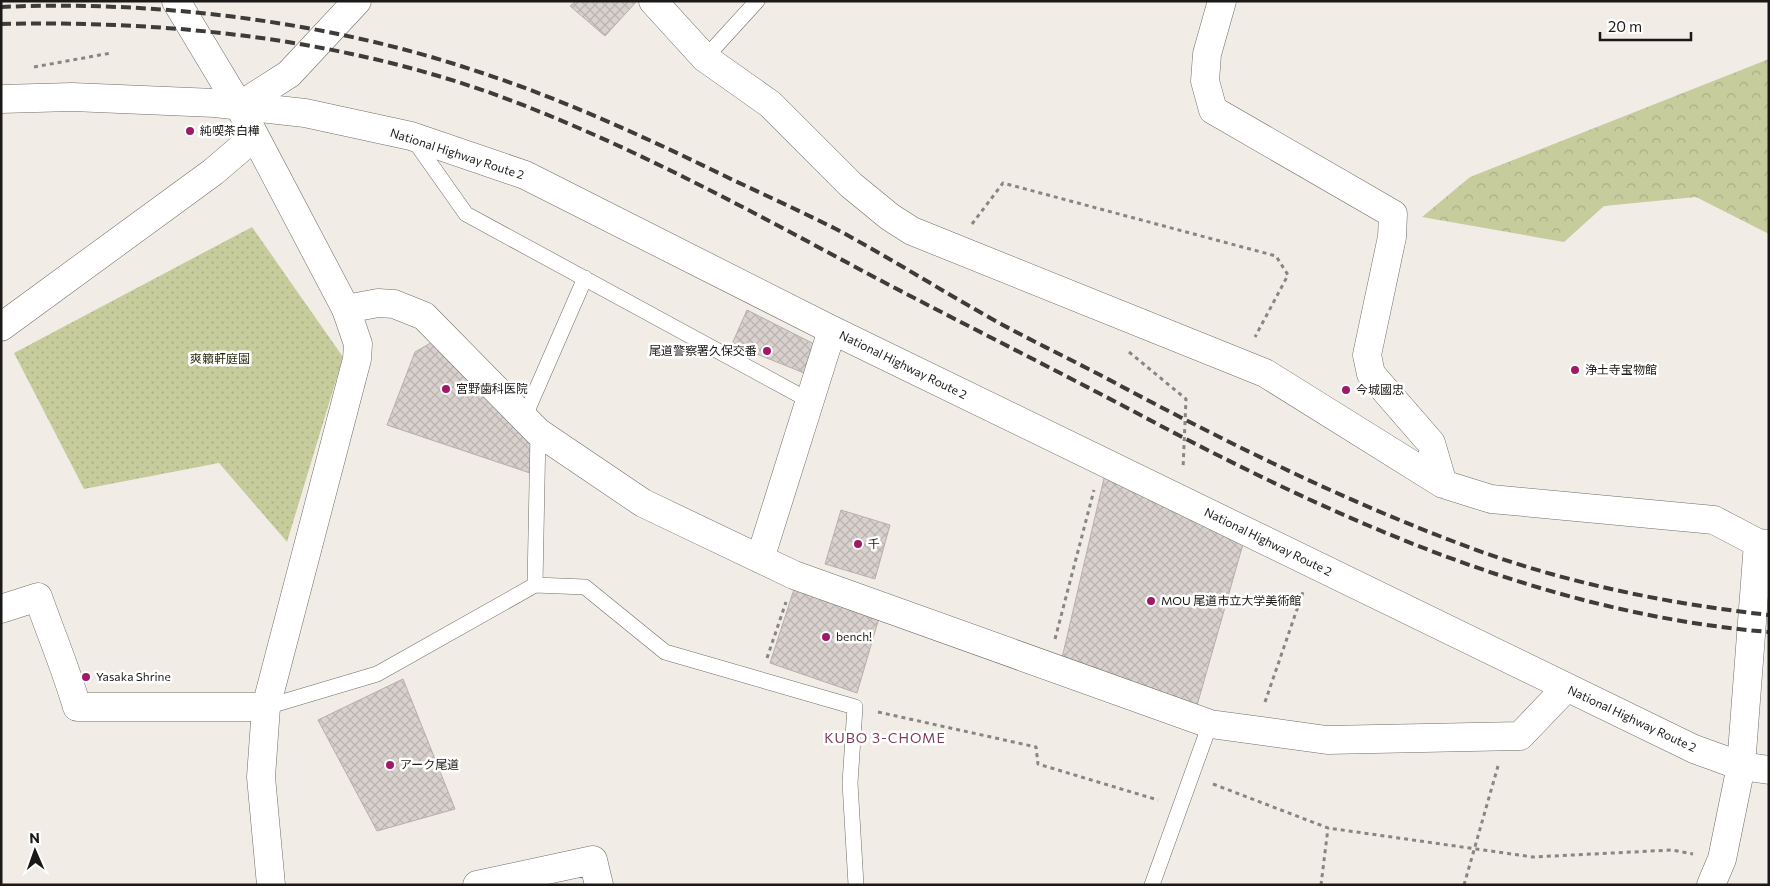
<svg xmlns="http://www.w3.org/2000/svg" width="1770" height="886" viewBox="0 0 1770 886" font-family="Commissioner,'Noto Sans JP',sans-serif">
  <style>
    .forest { fill: url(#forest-crowns) }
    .park { fill: url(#park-dots) }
    .building { fill: url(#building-cross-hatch); stroke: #b6afac }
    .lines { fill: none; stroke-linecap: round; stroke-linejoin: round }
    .lane-casing { stroke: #716d67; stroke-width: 16 }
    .street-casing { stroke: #716d67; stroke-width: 29 }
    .secondary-casing { stroke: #716d67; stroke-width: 29 }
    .highway-casing { stroke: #716d67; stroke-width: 29 }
    .path { stroke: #898682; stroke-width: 3; stroke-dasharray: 4 4; stroke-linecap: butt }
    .lane { stroke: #fff; stroke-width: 15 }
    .street { stroke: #fff; stroke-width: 28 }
    .secondary { stroke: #fff; stroke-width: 28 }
    .highway { stroke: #fff; stroke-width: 28 }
    .rail { stroke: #3e3c39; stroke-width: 4; stroke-dasharray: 10 5; stroke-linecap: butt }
    .poi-dot { fill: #a11966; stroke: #fff; stroke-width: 2 }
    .labels { text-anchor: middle; stroke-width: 5; stroke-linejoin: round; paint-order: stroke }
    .poi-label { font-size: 12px; fill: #1b1917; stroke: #fff; text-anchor: start }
    .street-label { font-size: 12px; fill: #1b1917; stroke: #fff }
    .park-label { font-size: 12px; fill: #2c2f0f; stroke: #fff }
    .neighbourhood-label { font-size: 14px; letter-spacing: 1px; fill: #7e3c5b; stroke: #fff }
  </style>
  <defs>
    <pattern id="forest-crowns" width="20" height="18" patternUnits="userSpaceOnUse" patternTransform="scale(1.25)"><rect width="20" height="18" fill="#c6cc9c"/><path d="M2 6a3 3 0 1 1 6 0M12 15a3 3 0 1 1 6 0" fill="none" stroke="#aaaf86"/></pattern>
    <pattern id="park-dots" width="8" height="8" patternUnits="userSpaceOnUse" patternTransform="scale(1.25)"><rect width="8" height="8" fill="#c6cc9c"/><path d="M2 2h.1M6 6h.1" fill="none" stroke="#aaaf86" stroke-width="1.8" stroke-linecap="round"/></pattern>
    <pattern id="building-cross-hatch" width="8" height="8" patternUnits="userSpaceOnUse" patternTransform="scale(1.25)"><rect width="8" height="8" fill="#d9d1ce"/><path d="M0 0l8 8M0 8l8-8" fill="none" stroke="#bab3b0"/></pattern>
  </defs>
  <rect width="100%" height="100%" fill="#f1ede6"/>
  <!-- forest -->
  <path class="forest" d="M1769 59V234L1696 197 1604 206 1564 242 1422 217 1470 177Z"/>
  <!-- park -->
  <path class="park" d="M252 227 343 357 287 542 219 463 84 489 14 353Z"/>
  <!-- building -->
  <path class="building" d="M576 1H637L605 36 570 6Z
    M747 310 822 348 814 377 732 344Z
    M434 341 533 433 530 473 387 425 415 352Z
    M1105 474 1243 544 1196 709 1062 658Z
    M841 510 890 525 875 579 825 564Z
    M797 580 881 611 857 693 770 663Z
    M403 679 455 809 377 831 318 720Z"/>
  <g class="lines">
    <defs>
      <path id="lane" d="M705 58 757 1
        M413 139 466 214 810 401
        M524 418 585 278
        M535 585 538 432
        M266 707 377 674 535 585 585 587 665 652 855 707 850 783 856 885
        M1152 885 1210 724"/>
      <path id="street" d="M653 1 705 58 770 104 851 185 890 217 912 231 1265 373 1443 484 1491 499 1714 520 1758 543 1769 544
        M1222 1 1207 54 1205 81 1213 110 1393 214 1392 237 1367 355 1371 374 1431 443 1443 484
        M239 106 289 74 357 1
        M346 309 378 303 394 304 424 316 538 432 643 503 794 575 1210 724 1327 740 1520 736 1566 688
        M1 327 213 172 254 137
        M760 559 832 330
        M1 609 38 597C51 634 66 669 77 707H266
        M1741 766 1758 543
        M477 885 593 860 599 885"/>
      <path id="secondary" d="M176 1 239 106 346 309 358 344 357 359 266 707 261 777 271 885
        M1711 885 1722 859 1741 766"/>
      <path id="highway" d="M1 99 72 97 215 103 305 113 411 136 525 175 832 330 1694 749 1741 766 1769 770"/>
    </defs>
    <!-- lane casing -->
    <use href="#lane" class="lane-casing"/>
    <!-- street casing -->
    <use href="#street" class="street-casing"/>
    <!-- secondary casing -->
    <use href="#secondary" class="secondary-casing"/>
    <!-- highway casing -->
    <use href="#highway" class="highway-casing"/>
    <!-- path -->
    <path class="path" d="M34 67 111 53
      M972 224 1003 183 1276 256 1288 275 1255 337
      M1129 352 1186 399 1183 469
      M1055 639 1094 490
      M767 658 786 602
      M1265 702 1303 592
      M878 712 1036 747 1038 764 1158 800
      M1213 784 1328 828 1533 857 1672 850 1693 854
      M1321 885 1328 828
      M1464 885 1498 766"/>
    <!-- lane -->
    <use href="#lane" class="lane"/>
    <!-- street -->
    <use href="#street" class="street"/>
    <!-- secondary -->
    <use href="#secondary" class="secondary"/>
    <!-- highway -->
    <use href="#highway" class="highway"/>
    <!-- rail -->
    <path class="rail" d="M1 7C154 0 325 21 470 69 561 98 647 138 733 180 767 196 802 212 836 229 892 259 945 293 1001 324 1040 345 1080 364 1119 385 1228 443 1339 498 1455 542 1555 581 1662 603 1769 615
      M1 24C181 20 365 41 533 109 651 156 762 217 874 277 969 327 1066 375 1161 426 1352 526 1551 614 1769 632"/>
  </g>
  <!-- markers -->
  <g class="poi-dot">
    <circle cx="190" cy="131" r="5"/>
    <circle cx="767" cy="351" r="5"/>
    <circle cx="1575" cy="370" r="5"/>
    <circle cx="446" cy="389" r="5"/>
    <circle cx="1346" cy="390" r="5"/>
    <circle cx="858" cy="544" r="5"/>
    <circle cx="1151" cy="601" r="5"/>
    <circle cx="826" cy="637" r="5"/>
    <circle cx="86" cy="677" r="5"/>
    <circle cx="390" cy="765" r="5"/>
  </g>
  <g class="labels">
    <!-- poi labels -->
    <g class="poi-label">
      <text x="200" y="135">純喫茶白樺</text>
      <text x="757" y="355" text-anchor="end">尾道警察署久保交番</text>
      <text x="1585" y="374">浄土寺宝物館</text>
      <text x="456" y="393">宮野歯科医院</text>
      <text x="1356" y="394">今城國忠</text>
      <text x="868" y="548">千</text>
      <text x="1161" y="605">MOU 尾道市立大学美術館</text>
      <text x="836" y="641">bench!</text>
      <text x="96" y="681">Yasaka Shrine</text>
      <text x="400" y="769">アーク尾道</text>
    </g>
    <!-- street labels -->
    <g class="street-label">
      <text transform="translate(457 154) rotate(18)" y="4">National Highway Route 2</text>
      <text transform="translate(903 365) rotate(26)" y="4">National Highway Route 2</text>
      <text transform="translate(1268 542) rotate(26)" y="4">National Highway Route 2</text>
      <text transform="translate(1632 719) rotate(25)" y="4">National Highway Route 2</text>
    </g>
    <!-- park labels -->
    <g class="park-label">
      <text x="220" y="363">爽籟軒庭園</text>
    </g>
    <!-- neighbourhood labels -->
    <g class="neighbourhood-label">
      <text x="885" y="743">KUBO 3-CHOME</text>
    </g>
  </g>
  <!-- border -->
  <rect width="1770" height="886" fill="none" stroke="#1b1917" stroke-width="5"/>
  <!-- north arrow -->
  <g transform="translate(35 851) rotate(358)" stroke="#ffffff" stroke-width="4" paint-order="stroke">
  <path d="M0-4L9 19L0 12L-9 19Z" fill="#1b1917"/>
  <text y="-8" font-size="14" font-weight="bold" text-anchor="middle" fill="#1b1917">N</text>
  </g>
  <!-- scale -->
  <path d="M1600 32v8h91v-8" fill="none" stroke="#1b1917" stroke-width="2.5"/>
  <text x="1608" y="32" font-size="15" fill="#1b1917" stroke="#ffffff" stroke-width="4" paint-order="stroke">20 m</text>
</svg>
